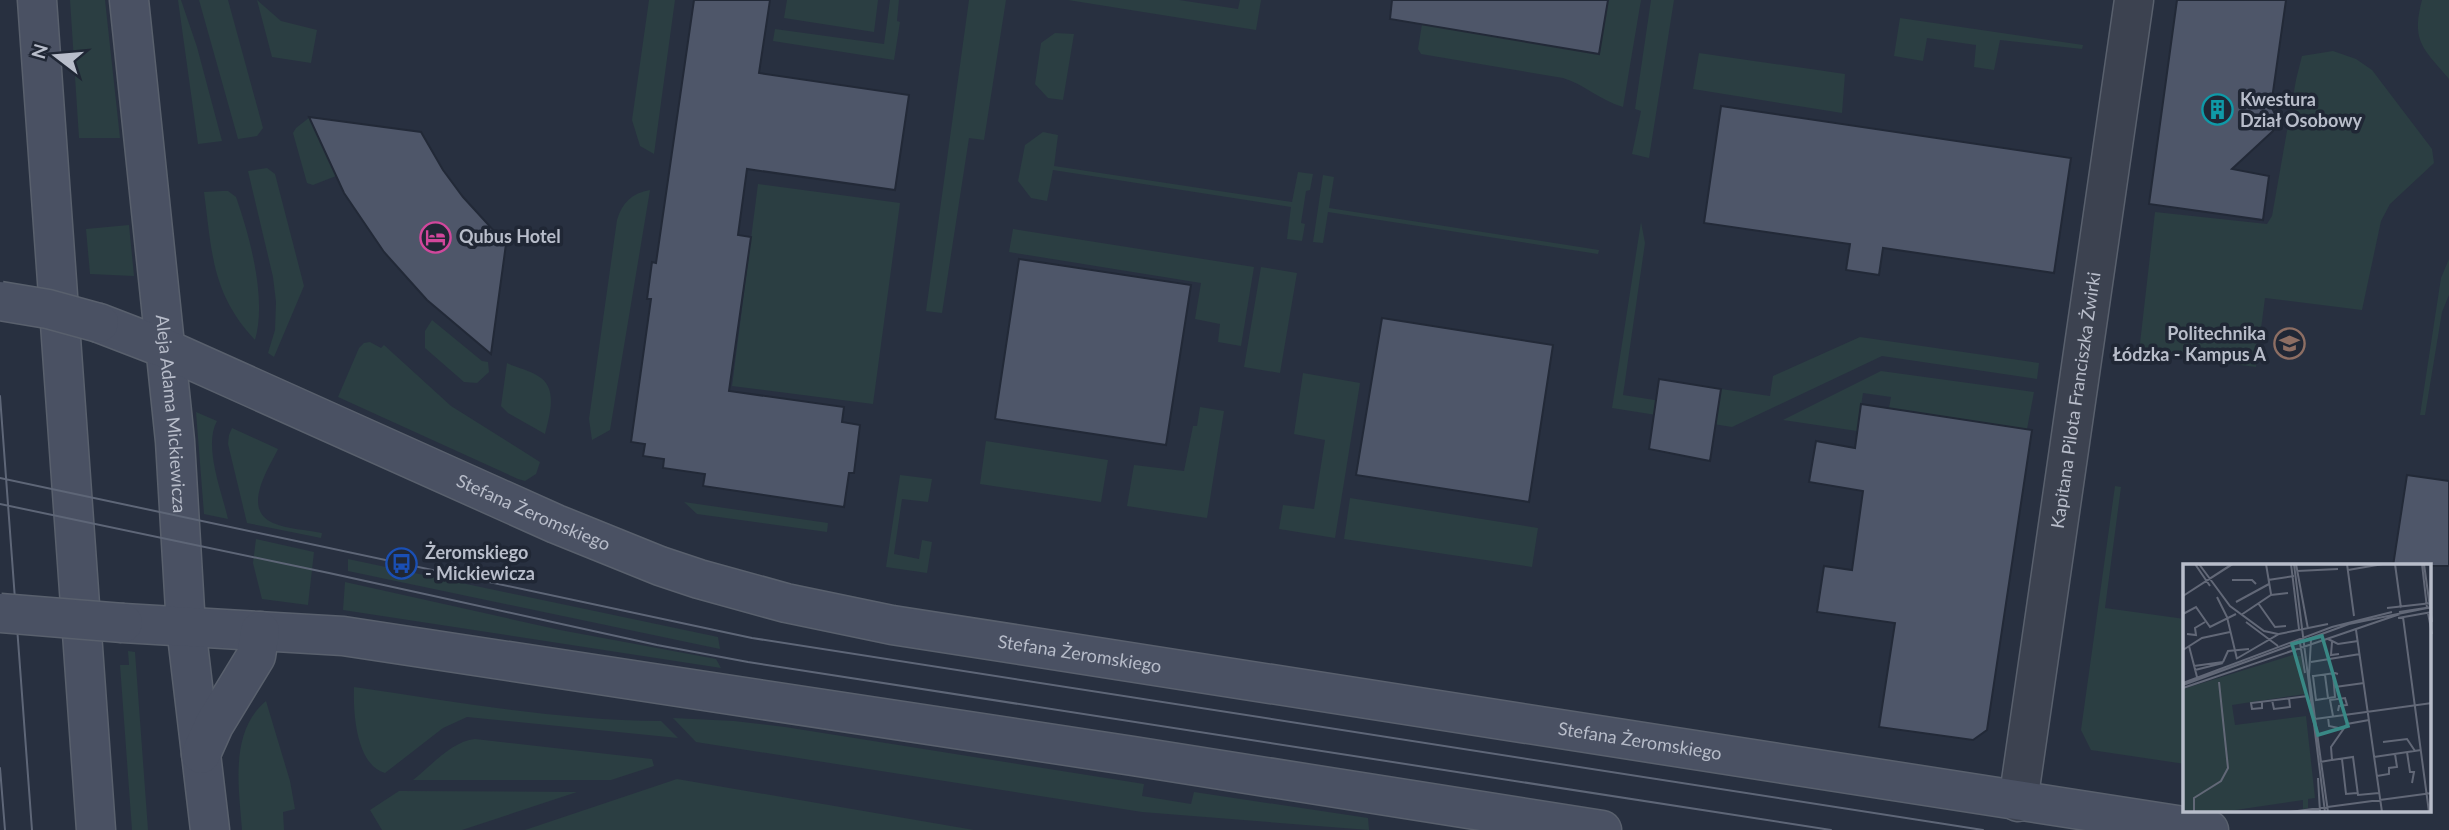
<svg xmlns="http://www.w3.org/2000/svg" width="2449" height="830" viewBox="0 0 2449 830" font-family="Lato,sans-serif">
  <style>
    .green { fill: #2b3e42 }
    .building { fill: #4e5669; stroke: #222937; stroke-width: 2 }
    .lines { fill: none; stroke-linecap: round; stroke-linejoin: round }
    .tertiary-casing { stroke: #59606d; stroke-width: 41 }
    .secondary-casing { stroke: #59606d; stroke-width: 41 }
    .tertiary { stroke: #3c4250; stroke-width: 38 }
    .secondary { stroke: #4a5163; stroke-width: 38 }
    .tram { stroke: #5e6677; stroke-width: 2 }
    .secondary-bridge-casing { stroke: #59606d; stroke-width: 41; stroke-linecap: butt }
    .secondary-bridge { stroke: #4a5163; stroke-width: 38 }
    .labels { text-anchor: middle; stroke-width: 7; stroke-linejoin: round; paint-order: stroke }
    .poi-label { font-size: 18px; font-weight: bold; fill: #b8bdca; stroke: #202735; text-anchor: start }
    .street-label { font-size: 18px; fill: #b8bdca; stroke: #202735 }
    .inset-road { fill: none; stroke: #626877; stroke-width: 2 }
    .view { fill: #398885; fill-opacity: 0.15; stroke: #398885; stroke-width: 3.5 }
    .inset-edge { fill: none; stroke: #b8bdca; stroke-width: 3.5 }
  </style>
  <rect width="100%" height="100%" fill="#283040"/>
  <!-- green -->
  <path class="green" d="M70 0H105L120 138H79Z
    M178 0H181L197 47 222 141 198 144Z
    M199 0H228L263 128 257 136 238 139Z
    M257 0 281 21 317 30 311 63 272 57Z
    M649 0H675L654 154 640 146 632 120Z
    M787 0H878L874 32 784 18Z
    M890 0H899L897 21 900 22 894 60 773 41 775 29 884 44Z
    M969 0H1006L984 140 969 138 942 313 926 311Z
    M1068 0H1179L1238 9 1240 0H1261L1256 30Z
    M1608 0H1641L1623 107C1599 100 1584 84 1563 78L1421 54 1418 49 1422 24Z
    M1651 0H1674L1649 158 1632 154 1641 111 1635 109Z
    M2422 0H2449V79C2423 48 2411 42 2422 0Z
    M1900 18 2083 45 2082 49 2000 40 1994 70 1974 67 1976 45 1927 38 1923 61 1894 56Z
    M1055 33 1074 34 1063 100 1048 98 1035 84 1041 43Z
    M2333 51 2356 59 2372 70 2432 149 2434 163 2390 204 2381 221 2362 310 2265 298 2256 367 2139 352 2155 212 2267 224 2272 216 2296 80 2302 56Z
    M1699 53 1845 74 1842 113 1693 89Z
    M310 117 336 176 313 185 307 183 293 133 296 128Z
    M1043 132 1058 135 1054 166 1292 202 1298 172 1313 174 1310 190 1306 191 1301 223 1305 224 1302 241 1287 239 1291 207 1053 170 1047 201 1031 198 1018 181 1025 145Z
    M267 168 275 174 304 286 274 357 268 353 275 330 276 302 273 277 248 171Z
    M1323 175 1334 177 1329 208 1599 250 1598 254 1328 212 1323 243 1313 242Z
    M758 184 900 203 873 404 732 386Z
    M650 190 610 430 592 440 589 419 617 220C622 203 632 193 650 190Z
    M222 191H228L236 197C250 237 267 299 255 340 211 293 212 251 204 192Z
    M1641 222 1645 243 1623 395 1717 410 1721 389 1770 396 1773 376 1860 337 2039 363 2037 379 1882 356 1732 427 1612 408Z
    M129 225 134 276 90 274 86 229Z
    M1013 229 1254 267 1241 346 1218 342 1220 324 1195 319 1201 283 1009 252Z
    M2449 259V295L2442 312 2425 415H2420L2441 278Z
    M1261 267 1297 273 1280 373 1244 367Z
    M432 320 482 361 488 362 489 372 477 383 464 382 425 348V331Z
    M370 342 381 348 384 345 451 406 540 462 536 474 525 481 518 479 338 397 359 348 364 343Z
    M507 363C517 368 529 370 538 376 559 388 549 416 545 434L508 413 501 406Z
    M1881 371 2034 392 2027 429 1889 408 1891 397 1863 393 1857 431 1783 420Z
    M1303 373 1360 383 1335 538 1279 529 1283 505 1314 509 1325 440 1294 434Z
    M1200 407 1224 411 1207 518 1127 506 1134 465 1184 471 1193 426H1197Z
    M196 412 217 421C203 446 222 492 228 519L204 514Z
    M232 428 278 449C269 468 241 509 273 523 287 529 307 530 322 533L321 538 247 523 228 444 229 435Z
    M986 441 1108 460 1101 502 980 484Z
    M900 475 932 479 928 502 902 499 894 554 919 559 922 540 932 542 927 573 886 567Z
    M2115 486 2121 487 2105 608 2185 619V764L2091 750 2081 730Z
    M1350 498 1538 528 1532 567 1344 539Z
    M684 502 828 523 827 532 697 514Z
    M256 539 314 552 308 605 262 599 253 563Z
    M348 559 718 637 720 649 348 571Z
    M345 582 560 630 716 659 721 668 343 610Z
    M128 651 135 652 148 830H132L120 665H129Z
    M354 687C456 702 557 720 661 721L678 738 467 717 443 728 385 773C356 765 353 712 354 687Z
    M266 701 290 781 295 809 283 812 284 830H242C239 788 229 732 266 701Z
    M673 718 734 721 785 727 1144 784 1142 796 1191 804 1194 792 1368 818 1369 830 1142 812 696 742Z
    M475 739 652 759 654 766 611 780H413C431 766 452 741 475 739Z
    M677 779 974 830H525Z
    M399 791 577 792 462 830H382L370 810Z"/>
  <!-- building -->
  <path class="building" d="M694 0H770L759 73 909 95 895 190 747 169 738 235 751 237 729 391 844 407 842 422 860 425 854 473H849L844 507 703 486 705 474 663 468 664 459 643 456 645 444 631 442 651 299H647L652 262 656 263Z
    M1392 0H1608L1599 54 1390 19Z
    M2177 0H2286L2271 106 2275 114 2273 131 2232 169 2269 176 2263 220 2149 204Z
    M1721 106 2071 158 2054 273 1883 248 1879 275 1846 270 1850 244 1704 223Z
    M309 117 421 132 443 170 463 197 506 244 491 354 427 300 384 252 344 193Z
    M1019 259 1191 285 1166 445 995 419Z
    M1382 318 1553 345 1529 502 1356 475Z
    M1659 379 1721 389 1710 461 1649 449Z
    M1861 404 2032 430 1987 730 1973 740 1879 727 1895 623 1817 612 1824 566 1852 570 1863 491 1809 482 1816 441 1855 448Z
    M2407 475 2449 481V566H2393Z"/>
  <g class="lines">
    <defs>
      <g id="tertiary">
        <path id="s1" d="M2018 802 2134 0"/>
      </g>
      <g id="secondary">
        <path d="M37 0 96 830"/>
        <path id="s2" d="M129 0 175 441 186 627 210 830"/>
        <path id="s3" d="M99 323 164 348 556 524 660 566 699 579 786 603 892 625 2209 830"/>
        <path d="M123 623 343 636 1133 756 1602 830"/>
        <path d="M201 754 214 725 256 656 260 631"/>
      </g>
    </defs>
    <!-- tertiary casing -->
    <use href="#tertiary" class="tertiary-casing"/>
    <!-- secondary casing -->
    <use href="#secondary" class="secondary-casing"/>
    <!-- tertiary -->
    <use href="#tertiary" class="tertiary"/>
    <!-- secondary -->
    <use href="#secondary" class="secondary"/>
    <!-- tram -->
    <path class="tram" d="M0 396 32 830
      M0 478 752 638 1983 830
      M0 504 329 573 657 645 748 662 1831 830
      M0 768 5 830"/>
    <defs>
      <path id="secondary-bridge" d="M0 301 48 309 99 323
        M0 613 123 623"/>
    </defs>
    <!-- secondary-bridge casing -->
    <use href="#secondary-bridge" class="secondary-bridge-casing"/>
    <!-- secondary-bridge -->
    <use href="#secondary-bridge" class="secondary-bridge"/>
  </g>
  <!-- icons -->
  <defs>
    <symbol id="building-ring" viewBox="-11 -11 22 22"><circle r="9.5" fill="#202735" stroke="#0f9aa8" stroke-width="1.5"/><path d="M-4-6H4V6H1V3H-1V6H-4ZM-2.5-4.3h1.7v1.8h-1.7ZM.8-4.3h1.7v1.8H.8ZM-2.5-1h1.7V.8h-1.7ZM.8-1h1.7V.8H.8Z" fill="#0f9aa8"/></symbol>
    <symbol id="hotel-ring" viewBox="-11 -11 22 22"><circle r="9.5" fill="#202735" stroke="#d1479c" stroke-width="1.5"/><path d="M-6-4.5h1.5V1H6V5H4.5V3h-9V5H-6ZM-4 0a1.8 1.8 0 1 1 3.6 0ZM.5 0V-2.5h3Q6-2.5 6 0Z" fill="#d1479c"/></symbol>
    <symbol id="university-ring" viewBox="-11 -11 22 22"><circle r="9.5" fill="#202735" stroke="#8d6e63" stroke-width="1.5"/><path d="M0-5L7-2L0 1L-7-2ZM-4 1L0 2.5L4 1V4Q0 6-4 4Z" fill="#8d6e63"/></symbol>
    <symbol id="bus-ring" viewBox="-11 -11 22 22"><circle r="9.5" fill="#202735" stroke="#1a4fb4" stroke-width="1.5"/><path d="M-5-6H5V4H4V6H2V4H-2V6H-4V4H-5ZM-3.5-4V0h7V-4ZM-3.5 1.2v1.5H-2V1.2ZM2 1.2v1.5H3.5V1.2Z" fill="#1a4fb4"/></symbol>
  </defs>
  <g fill-rule="evenodd">
    <use href="#building-ring" x="2200" y="92" width="35" height="35"/>
    <use href="#hotel-ring" x="418" y="220" width="35" height="35"/>
    <use href="#university-ring" x="2272" y="326" width="35" height="35"/>
    <use href="#bus-ring" x="384" y="546" width="35" height="35"/>
  </g>
  <g class="labels">
    <!-- poi labels -->
    <g class="poi-label">
      <text x="2240" y="106">Kwestura<tspan x="2240" dy="21">Dział Osobowy</tspan></text>
      <text x="459" y="243">Qubus Hotel</text>
      <text x="2266" y="340" text-anchor="end">Politechnika<tspan x="2266" dy="21">Łódzka - Kampus A</tspan></text>
      <text x="425" y="559">Żeromskiego<tspan x="425" dy="21">- Mickiewicza</tspan></text>
    </g>
    <!-- street labels -->
    <g class="street-label">
      <text dy="6" stroke="none"><textPath href="#s1" startOffset="406">Kapitana Pilota Franciszka Żwirki</textPath></text>
      <text dy="6" stroke="none"><textPath href="#s2" startOffset="416">Aleja Adama Mickiewicza</textPath></text>
      <text dy="6" stroke="none"><textPath href="#s3" startOffset="474">Stefana Żeromskiego</textPath></text>
      <text dy="6" stroke="none"><textPath href="#s3" startOffset="1041">Stefana Żeromskiego</textPath></text>
      <text dy="6" stroke="none"><textPath href="#s3" startOffset="1608">Stefana Żeromskiego</textPath></text>
    </g>
  </g>
  <!-- overview -->
  <g transform="translate(2183 564)">
    <rect width="248" height="248" fill="#283040"/>
    <path d="M116 89 111 92H118L124 131 119 104 122 130 49 141 52 161 123 152 132 234 125 235V244L120 245V236L39 248 0 246V125Z" fill="#2b3e42"/>
    <path class="inset-road" d="M12 0 27 22M16 0 47 42 81 67 95 70M83 0 88 30M108 0 116 65M111 0 142 248M113 0 125 65M164 0 171 52M212 0 218 44M239 0 244 44M241 0 249 58M165 6 200 0M114 7 155 5M49 16H69L73 20M85 16 111 12M0 32 49 0M0 32 50 0M34 33 44 53 54 95M53 38 86 20M75 39 92 63 103 62M204 44 249 39M216 48 249 43M245 49 249 70M0 50 13 43 27 63 53 50M58 51 88 31 105 29M220 53 246 248M215 54 249 48M63 58 95 82M173 66 199 248M4 70 13 71 12 64 22 58M145 75 155 80 175 77M128 76 126 111 145 248M149 78 148 91 156 90M117 79 122 109M6 82 14 113M0 86 19 74 47 68M53 95 96 70 145 60M40 98 45 87 66 85M128 98 177 90M11 102 40 98M12 106 40 99M150 110 152 133 133 136 130 112H131L152 109 155 110M142 111 145 134M0 119 149 63 209 48M0 121 166 60 249 43M152 123 181 119M0 124 217 50M89 136 91 145 107 143 106 134M79 137V144L69 145 68 139 125 132M150 152 147 136 162 134 164 141 156 142 155 147M145 153 146 162 160 165M132 155 249 139M200 178 224 175 232 187M224 188 227 208H231L229 219M191 193 238 186M159 195 163 230 174 229M149 196 170 193 175 231 196 229M137 198 149 196 148 183 164 160 186 156M194 212 206 210V204L214 203 212 190M135 214 137 248M11 248V234L38 217 45 204 36 118M107 248 249 229"/>
    <path class="view" d="M139 72 165 162 135 171 109 80Z"/>
    <rect width="248" height="248" class="inset-edge"/>
  </g>
  <!-- north arrow -->
  <g transform="translate(56 56) rotate(286)" stroke="#202735" stroke-width="5" paint-order="stroke">
  <path d="M0-5L12 26L0 18L-12 26Z" fill="#b8bdca"/>
  <text y="-10" font-size="19" font-weight="bold" text-anchor="middle" fill="#b8bdca">N</text>
  </g>
</svg>
